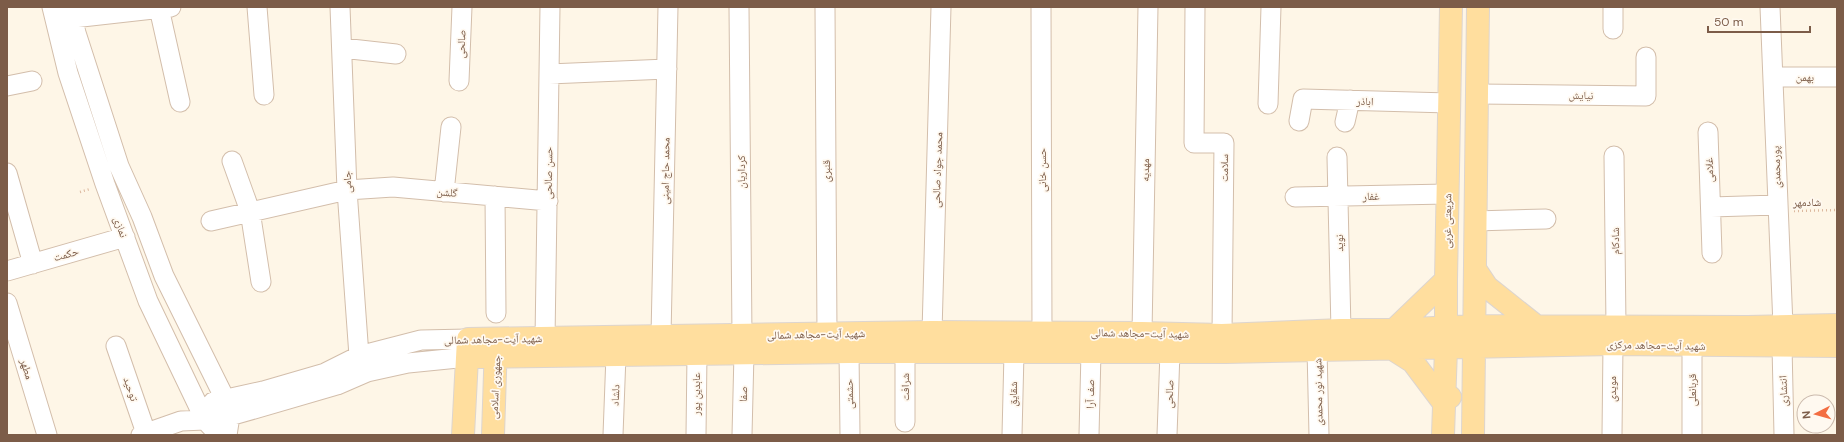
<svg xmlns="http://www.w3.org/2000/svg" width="1844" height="442" viewBox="0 0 1844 442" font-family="'DM Sans','Noto Naskh Arabic',sans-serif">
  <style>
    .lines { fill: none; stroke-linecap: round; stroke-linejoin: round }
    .minor-casing { stroke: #d3beab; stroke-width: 21 }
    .major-casing { stroke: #ddd5cf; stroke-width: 24 }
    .path { stroke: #dcb89e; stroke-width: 2.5; stroke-dasharray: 1 3; stroke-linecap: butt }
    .minor { stroke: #fff; stroke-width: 19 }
    .major { stroke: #ffde9e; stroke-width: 22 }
    .labels { text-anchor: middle; stroke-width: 3.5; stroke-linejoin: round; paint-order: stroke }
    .street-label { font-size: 11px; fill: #7c5c48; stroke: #fff9f0 }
  </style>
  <rect width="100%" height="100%" fill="#fef6e7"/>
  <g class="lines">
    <defs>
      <path id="minor" d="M52 7 68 73 105 184 148 301 205 420 219 435
        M70 7 76 33 119 166 142 217 164 276 225 399 230 416 227 435
        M257 7 264 95
        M340 7 347 190 359 356
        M739 7 742 336
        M825 7 827 334
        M1041 7 1042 332
        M1195 7 1194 143H1224L1222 335
        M1613 7V29
        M1770 7 1783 326
        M159 8 180 102
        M73 18 171 7
        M342 48 396 54
        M549 74 667 69
        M1773 77H1837
        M459 81 462 7
        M7 86 32 81
        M1477 94 1646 96V57
        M1268 104 1271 7
        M1299 121 1303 99 1449 103
        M1345 122 1350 100
        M1708 132 1712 253
        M1614 156 1616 326
        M1337 157 1341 330
        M232 161 250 211 261 282
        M7 173 33 264
        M444 192 451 127
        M495 196 496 313
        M1295 197 1447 194
        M1711 207 1777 205
        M211 221 347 190 393 187 548 201
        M1475 221 1546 219
        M7 271 125 237
        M7 303 47 435
        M932 332 941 7
        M1142 333 1148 7
        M661 336 668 7
        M545 339 550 7
        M1692 345V435
        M116 346 146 433
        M1782 346 1784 435
        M1317 349 1319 435
        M849 352 850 435
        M905 352V422
        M213 402 263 391 325 373 359 356 421 340 468 339
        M141 435 181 421 205 420 230 416 337 385 367 372 408 363 468 357
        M613 435 616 355
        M696 435 697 354
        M742 435 744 353
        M1012 435 1014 353
        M1089 435 1091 352
        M1167 435 1170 352
        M1612 435 1613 344"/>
      <path id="major" d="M1475 269 1487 287 1536 326
        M1394 330 1446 280
        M1391 348 1413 362 1443 402 1450 397
        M468 357 849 352H1226L1613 344 1837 346
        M463 435 468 339 932 332 1142 333 1222 335 1341 330H1394L1474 326 1748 327 1837 325
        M493 435 496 342
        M1443 435 1446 348V280L1451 7
        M1473 435 1478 7"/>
    </defs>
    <!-- minor casing -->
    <use href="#minor" class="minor-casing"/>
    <!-- major casing -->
    <use href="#major" class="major-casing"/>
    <!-- path -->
    <path class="path" d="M80 192 90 189
      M1794 211 1837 210"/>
    <!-- minor -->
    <use href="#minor" class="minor"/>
    <!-- major -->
    <use href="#major" class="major"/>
  </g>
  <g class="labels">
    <!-- street labels -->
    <g class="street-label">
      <text transform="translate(461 44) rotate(-88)" y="4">صالحی</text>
      <text transform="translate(1805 77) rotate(1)" y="4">بهمن</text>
      <text transform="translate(1581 95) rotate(1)" y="4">نیایش</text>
      <text transform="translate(1365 101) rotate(2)" y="4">اباذر</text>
      <text transform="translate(1776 167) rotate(-92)" y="4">پورمحمدی</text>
      <text transform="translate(1224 168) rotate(-89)" y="4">سلامت</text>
      <text transform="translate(937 170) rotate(-88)" y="4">محمد جواد صالحی</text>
      <text transform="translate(1042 170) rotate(-90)" y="4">حسن خانی</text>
      <text transform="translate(1145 170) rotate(-89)" y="4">مهدیه</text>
      <text transform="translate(1709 170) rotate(-92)" y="4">غلامی</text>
      <text transform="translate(665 171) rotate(-89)" y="4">محمد حاج امینی</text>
      <text transform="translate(826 171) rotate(-90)" y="4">قنبری</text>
      <text transform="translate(741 172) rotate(-90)" y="4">کرداریان</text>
      <text transform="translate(548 173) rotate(-89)" y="4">حسن صالحی</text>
      <text transform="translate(347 182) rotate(-92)" y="4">جامی</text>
      <text transform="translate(447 192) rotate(5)" y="4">گلشن</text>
      <text transform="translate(1371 196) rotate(-1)" y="4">غفار</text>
      <text transform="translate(1807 202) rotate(-1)" y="4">شادمهر</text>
      <text transform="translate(1447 221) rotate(-89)" y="4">شریعتی غربی</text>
      <text transform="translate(121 227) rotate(70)" y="4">نمازی</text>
      <text transform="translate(1615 241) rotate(-91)" y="4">شادکام</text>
      <text transform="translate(1339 243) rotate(-91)" y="4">نوید</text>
      <text transform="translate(66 254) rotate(-16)" y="4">حکمت</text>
      <text transform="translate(1140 333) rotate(1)" y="4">شهید آیت-مجاهد شمالی</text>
      <text transform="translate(816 334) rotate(-1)" y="4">شهید آیت-مجاهد شمالی</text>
      <text transform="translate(493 339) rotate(-1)" y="4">شهید آیت-مجاهد شمالی</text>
      <text transform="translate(1656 345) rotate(1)" y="4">شهید آیت-مجاهد مرکزی</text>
      <text transform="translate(27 369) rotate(73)" y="4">مطهر</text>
      <text transform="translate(495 387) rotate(-87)" y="4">جمهوری اسلامی</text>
      <text transform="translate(905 387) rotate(-90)" y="4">شرافت</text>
      <text transform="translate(131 389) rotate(71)" y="4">توحید</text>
      <text transform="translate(1612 389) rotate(-90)" y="4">مویدی</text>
      <text transform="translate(1692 390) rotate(-90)" y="4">قربانعلی</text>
      <text transform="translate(1783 391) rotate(-92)" y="4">انتشاری</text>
      <text transform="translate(1318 392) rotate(-91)" y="4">شهید نور محمدی</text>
      <text transform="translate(696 394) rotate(-90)" y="4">عابدین پور</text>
      <text transform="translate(743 394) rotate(-89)" y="4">صفا</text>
      <text transform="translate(849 394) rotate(-91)" y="4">حشمتی</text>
      <text transform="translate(1013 394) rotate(-89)" y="4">شقایق</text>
      <text transform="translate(1090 394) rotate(-89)" y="4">صف آرا</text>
      <text transform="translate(1169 394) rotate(-88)" y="4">صالحی</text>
      <text transform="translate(615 395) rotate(-88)" y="4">دلشاد</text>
    </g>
  </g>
  <!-- border -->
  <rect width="1844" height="442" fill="none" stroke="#7c5c48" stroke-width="16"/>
  <!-- north arrow -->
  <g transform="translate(1816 414) rotate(264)"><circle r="19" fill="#fff9f0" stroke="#cbbaad"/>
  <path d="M0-3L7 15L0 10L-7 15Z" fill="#f36e42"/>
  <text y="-6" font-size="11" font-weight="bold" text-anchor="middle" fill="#7c5c48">N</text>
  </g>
  <!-- scale -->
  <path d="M1708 26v6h102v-6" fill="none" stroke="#7c5c48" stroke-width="2"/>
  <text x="1714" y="26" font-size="12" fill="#7c5c48" stroke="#fff9f0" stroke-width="3" paint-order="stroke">50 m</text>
</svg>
